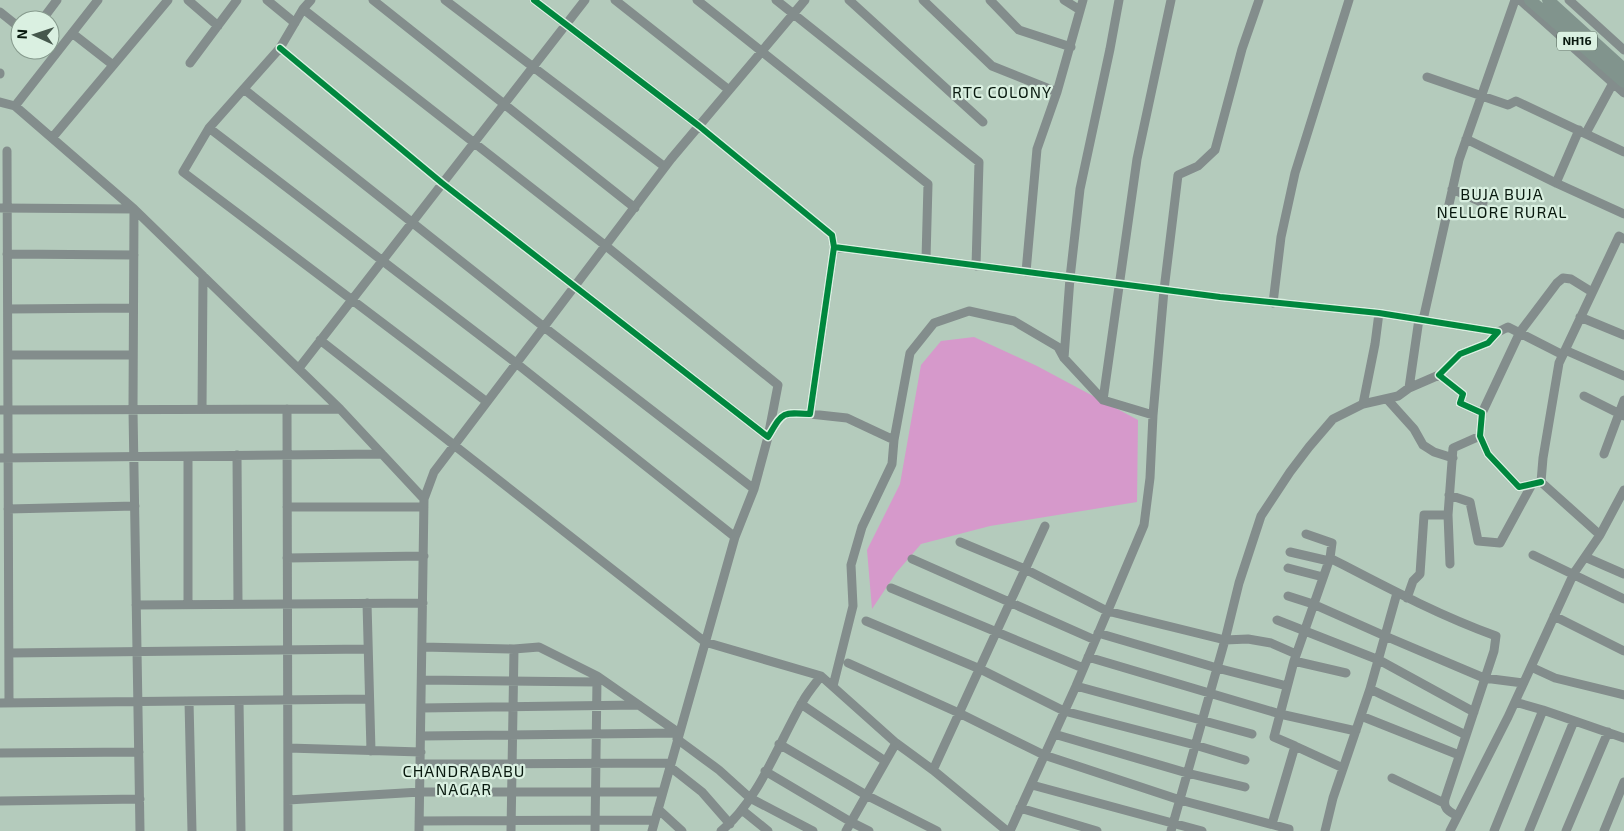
<svg xmlns="http://www.w3.org/2000/svg" width="1624" height="831" viewBox="0 0 1624 831" font-family="'Exo 2',sans-serif">
  <style>
    .water { fill: #d699cb }
    .lines { fill: none; stroke-linecap: round; stroke-linejoin: round }
    .minor { stroke: #838d8c; stroke-width: 9 }
    .highway { stroke: #81948d; stroke-width: 12 }
    .cycleway-casing { stroke: #daf0e1; stroke-width: 9 }
    .cycleway { stroke: #00873e; stroke-width: 6 }
    .labels { text-anchor: middle; stroke-width: 4.5; stroke-linejoin: round; paint-order: stroke }
    .shield { fill: #daf0e1; stroke: #485a4e; stroke-width: 1 }
    .shield-label { font-size: 12px; font-weight: bold; fill: #09190f }
    .quarter-label { font-size: 16px; letter-spacing: 1px; fill: #09190f; stroke: #daf0e1 }
  </style>
  <rect width="100%" height="100%" fill="#b4cbbc"/>
  <!-- water -->
  <path class="water" d="M974 337 1037 366 1138 420 1137 502 990 526 921 544 896 573 872 609 867 550 900 484 921 365 941 341Z"/>
  <g class="lines">
    <!-- minor -->
    <path class="minor" d="M98 0 15 106 134 209 340 409 424 499
      M188 0 218 26
      M267 0 295 23
      M311 0 303 9 606 246 778 385 768 437 754 489 735 537 652 831
      M373 0 635 208
      M445 0 665 167
      M615 0 729 90
      M697 0 928 184 926 259
      M776 0 979 162 976 266
      M849 0 983 122
      M923 0 992 66 1057 92
      M990 0 1019 30 1071 47
      M1064 0 1080 10
      M1520 0 1624 93
      M1569 0 1624 50
      M303 9 280 48 209 128 183 172 487 402
      M0 12 20 28
      M42 20 57 0
      M72 33 113 65
      M280 48 442 183 768 437C783 412 781 412 810 414L834 247 832 235 699 126 534 0
      M190 63 237 0
      M0 74V73
      M1427 77 1508 105 1516 101 1624 152
      M245 90 544 327 754 489
      M0 102 15 106
      M209 128 516 363 735 537
      M1586 133 1613 83
      M52 138 168 0
      M1466 139 1556 183 1624 214
      M7 151 9 703
      M1556 183 1579 130
      M1452 189 1483 203
      M0 208 134 209 133 410 140 831
      M834 247 1220 297 1379 313 1498 332 1488 343 1460 354 1439 375 1463 394 1460 403 1482 413 1480 436 1488 454 1519 487 1541 482
      M7 254 134 255
      M1026 272 1037 149 1057 92 1083 0
      M1273 303 1281 237 1295 173 1349 0
      M8 309 133 308
      M1580 317 1624 335
      M1423 320 1459 160 1515 0
      M1498 332 1508 327 1563 355
      M320 340 705 642 821 676
      M1565 350 1624 376
      M8 355H133
      M1064 358 1070 278 1080 189 1110 49 1119 0
      M299 368 585 0
      M1409 388 1419 319
      M1584 396 1624 416
      M1387 399 1414 429 1423 445 1434 452 1453 458
      M1103 400 1137 159 1171 0
      M1363 404 1375 344 1379 313
      M202 409 203 276
      M287 409 288 831
      M0 410 340 409
      M1482 413 1520 332 1557 283 1563 278 1571 279 1592 292
      M810 414 847 418 894 440 910 353 934 323 969 311 1014 321 1058 347 1064 358 1103 400 1153 415
      M1604 454 1624 400
      M237 455 238 604
      M188 456V604
      M0 458 382 454
      M1449 495 1470 502 1478 541 1500 543 1531 486
      M287 507H424
      M8 509 135 506
      M1600 535 1541 482 1543 458 1559 363 1619 236 1624 239
      M960 542 1025 569 1107 611 1225 640 1248 639 1271 643 1296 654
      M1290 552 1329 561
      M1533 555 1624 599
      M1585 557 1624 574
      M287 558 424 556
      M1330 558C1384 586 1438 615 1496 636L1494 651 1445 799C1443 809 1449 811 1457 816
      M912 559 1095 640
      M1450 564 1448 515 1453 448 1480 436
      M1288 568 1323 577
      M891 588 1083 668
      M1288 596 1313 604 1385 636 1484 678 1523 683
      M1407 598 1413 581 1420 574 1424 515H1448
      M367 603 371 751
      M136 605 423 603
      M1554 616 1624 651
      M1277 620 1379 660 1474 712
      M866 621 980 669 1064 711 1195 745 1245 760
      M1098 633 1217 668 1287 686
      M422 647 514 649 539 647 597 676 679 733
      M9 653 368 649
      M1088 657 1280 714 1356 731
      M1294 661 1346 673
      M848 663 959 713 1044 755 1180 800 1289 829V831
      M1531 667 1555 678 1624 695
      M422 680 597 682
      M833 686 853 606 851 565 862 527 892 464 894 440
      M1076 686 1252 734
      M1370 689 1466 735
      M189 701 192 831
      M239 701 241 831
      M1515 702 1543 710
      M0 703 369 699
      M801 704 885 761
      M421 708 639 705
      M1361 716 1459 755
      M1054 734 1187 773 1245 787
      M421 736 678 733
      M677 739 719 770 750 798 813 831
      M779 744 866 795 937 831
      M1295 746 1343 768
      M288 748 421 752
      M0 753 139 752
      M420 764 670 763
      M669 766 702 792 730 824
      M933 770 1045 526
      M765 771 851 822 846 831
      M1392 778 1444 803
      M1032 785 1202 831
      M288 800 420 792H663
      M0 801 140 799
      M1020 808 1097 831
      M658 809 682 831
      M742 810 768 831
      M419 821 655 820
      M1272 824 1295 746 1274 737 1294 661 1330 558 1332 543 1306 534
      M419 831 424 499 434 472 671 159 805 0
      M511 831 514 649
      M595 831 597 679
      M721 831C758 802 779 742 803 701 808 692 815 684 821 676L896 743 933 770 1007 831
      M869 831 851 822 896 743
      M1010 831 1076 686 1144 525 1150 478 1153 415 1164 290 1178 175 1198 166 1215 150 1242 49 1259 0
      M1171 831 1225 640 1239 583 1261 516 1290 472 1309 447 1333 419 1363 404 1398 396 1409 388 1439 375
      M1325 831 1333 798 1370 689 1397 593
      M1450 831 1508 717 1574 573 1600 535 1624 490
      M1494 831 1543 710 1624 738
      M1529 831 1574 721
      M1566 831 1608 732
      M1604 831 1624 782"/>
    <!-- highway -->
    <path class="highway" d="M1530 0 1624 82
      M1548 0 1624 69"/>
    <defs>
      <path id="cycleway" d="M280 48 442 183 768 437C783 412 781 412 810 414L834 247 832 235 699 126 534 0
        M834 247 1220 297 1379 313 1498 332 1488 343 1460 354 1439 375 1463 394 1460 403 1482 413 1480 436 1488 454 1519 487 1541 482"/>
    </defs>
    <!-- cycleway casing -->
    <use href="#cycleway" class="cycleway-casing"/>
    <!-- cycleway -->
    <use href="#cycleway" class="cycleway"/>
  </g>
  <g class="labels">
    <!-- shield labels -->
    <rect class="shield" x="1557" y="31.5" width="40" height="19" rx="4"/>
    <g class="shield-label">
      <text x="1577" y="45">NH16</text>
    </g>
    <!-- quarter labels -->
    <g class="quarter-label">
      <text x="1002" y="98">RTC COLONY</text>
      <text x="1502" y="200">BUJA BUJA<tspan x="1502" dy="18">NELLORE RURAL</tspan></text>
      <text x="464" y="777">CHANDRABABU<tspan x="464" dy="18">NAGAR</tspan></text>
    </g>
  </g>
  <!-- north arrow -->
  <g transform="translate(35 35) rotate(273)"><circle r="24" fill="#daf0e1" stroke="#869a8d"/>
  <path d="M0-4L9 19L0 12L-9 19Z" fill="#45574c"/>
  <text y="-8" font-size="14" font-weight="bold" text-anchor="middle" fill="#09190f">N</text>
  </g>
</svg>
